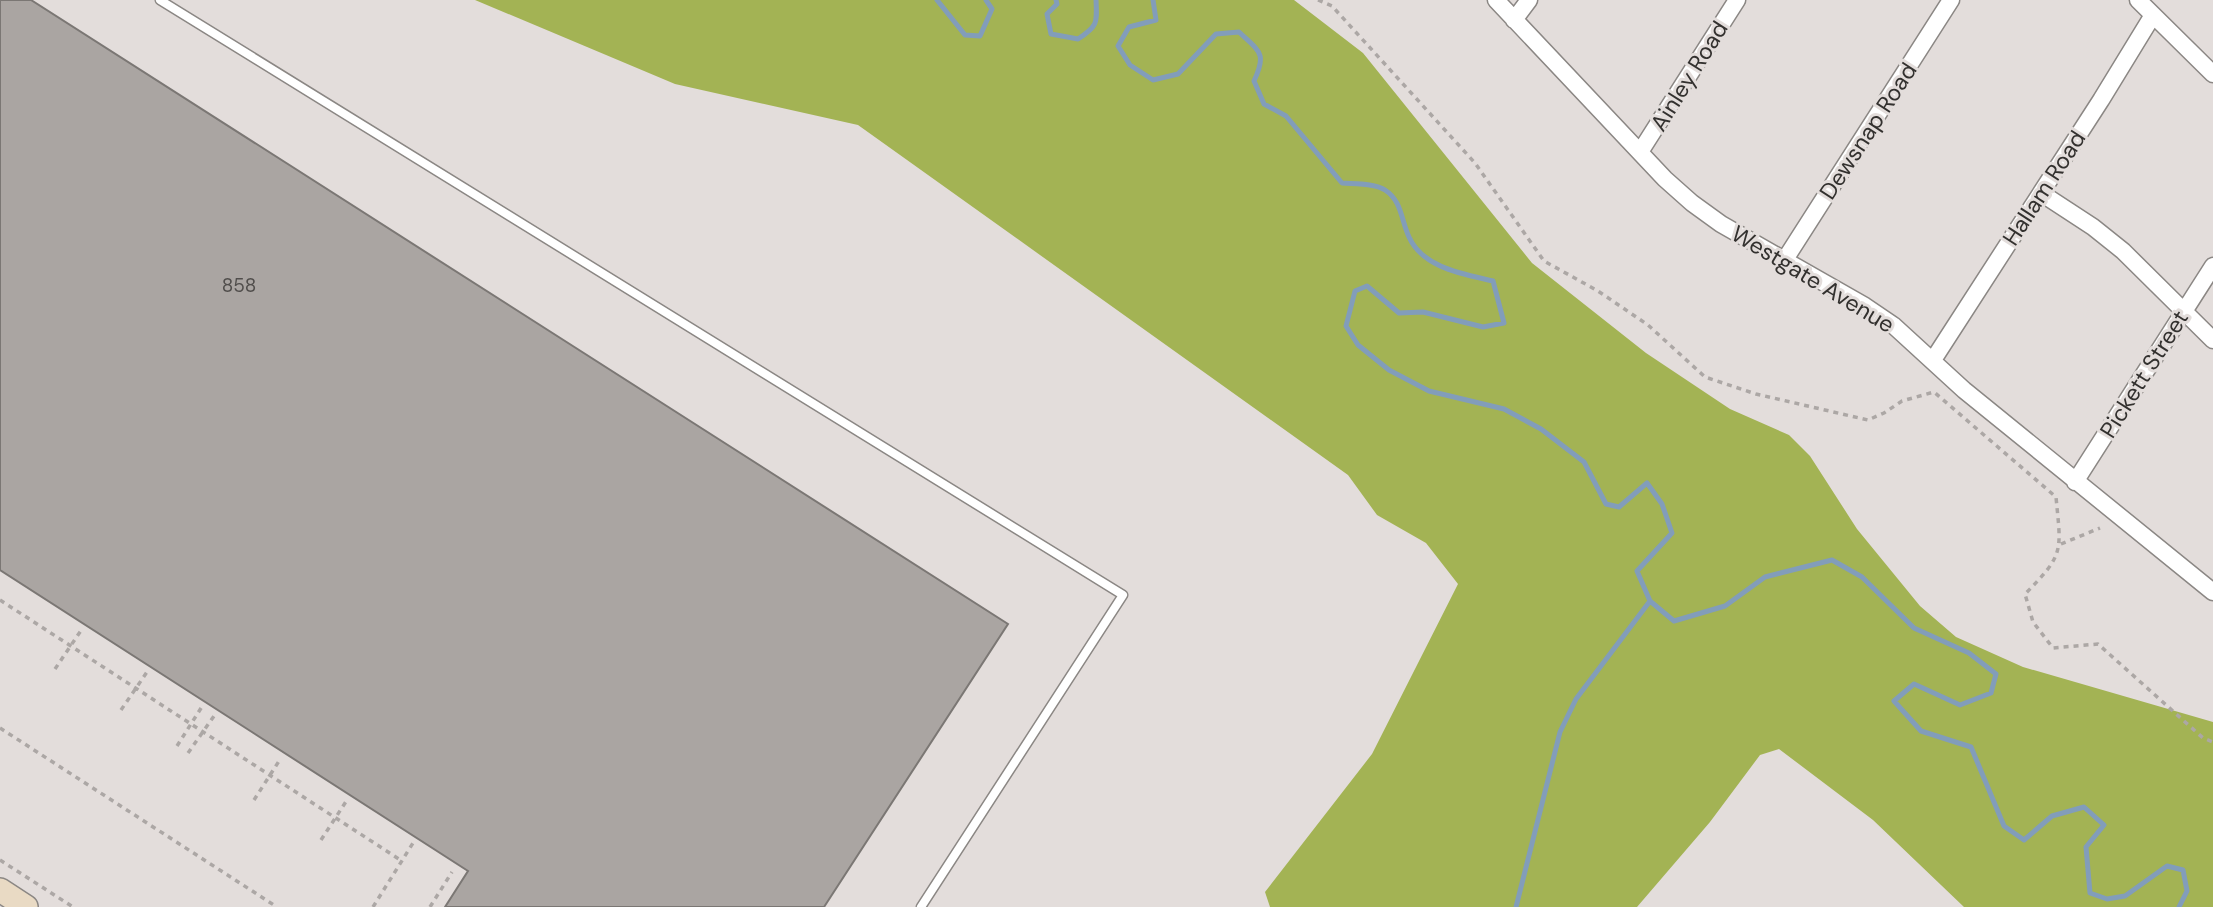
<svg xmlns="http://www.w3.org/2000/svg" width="2213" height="907" viewBox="0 0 2213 907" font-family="'DM Sans',sans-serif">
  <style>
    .forest { fill: #a3b354 }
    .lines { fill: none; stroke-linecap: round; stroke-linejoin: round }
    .stream { stroke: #829dba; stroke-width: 5 }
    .building { fill: #aaa5a2; stroke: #7b7774; stroke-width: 2 }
    .lane-casing { stroke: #8b8784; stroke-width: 11 }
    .street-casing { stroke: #8b8784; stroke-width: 19 }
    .secondary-casing { stroke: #8b8784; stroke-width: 26 }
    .path { stroke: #aca7a5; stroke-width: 3.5; stroke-dasharray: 5 5; stroke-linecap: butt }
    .lane { stroke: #fff; stroke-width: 8 }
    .street { stroke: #fff; stroke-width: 16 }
    .secondary { stroke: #e9dac4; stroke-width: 23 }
    .labels { text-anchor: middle; stroke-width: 6; stroke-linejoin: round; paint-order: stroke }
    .number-label { font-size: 19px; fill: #514e4c }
    .street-label { font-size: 23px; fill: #33312f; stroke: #e3dddb }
  </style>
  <rect width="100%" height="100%" fill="#e3dddb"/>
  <!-- forest -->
  <path class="forest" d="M475 0H1294L1363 53 1532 263 1646 353 1730 409 1789 435 1810 456 1857 529 1920 606 1956 637 2023 667 2213 722V907H1964L1873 820 1779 749 1760 755 1710 822 1637 907H1270L1265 892 1372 754 1458 584 1426 543 1377 515 1348 475 858 125 675 84Z"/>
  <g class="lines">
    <!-- stream -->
    <path class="stream" d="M937 0 965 35 980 36 992 9 986 0
      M1056 0 1057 4 1047 14 1051 34 1078 39C1098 26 1097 23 1096 0
      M1153 0 1156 20 1129 27 1118 46 1130 65 1153 80 1178 74 1216 34 1239 32C1260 52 1267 53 1254 81L1264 104 1286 116 1342 183C1354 184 1375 183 1385 190 1402 201 1401 220 1409 237 1423 268 1463 274 1493 281L1504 323 1483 327 1423 312 1399 313 1367 286 1355 291 1346 326 1358 345 1389 370 1429 391 1504 409 1541 429 1584 462 1606 504 1619 507 1647 483 1662 504 1672 533 1637 571 1650 601 1674 621 1725 606 1765 577 1832 560 1862 577 1914 628 1969 653 1996 674 1991 693 1960 705 1914 684 1894 701 1921 731 1971 747 2004 826 2024 840 2052 816 2084 807 2104 825 2086 847 2090 893 2107 899 2125 896 2167 866 2183 870 2187 891 2179 907
      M1516 907 1560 732 1576 699 1650 601"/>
  </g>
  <!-- building -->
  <path class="building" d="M0 0H31L1008 624 824 907H445L468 871 0 570Z"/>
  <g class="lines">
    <defs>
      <path id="lane" d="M160 0 1123 595 921 907"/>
      <path id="street" d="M1496 0 1665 179 1692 203 1721 224 1865 306 1893 325 1964 390 2213 592
        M2138 0 2213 74
        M1514 20 1529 0
        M1640 152 1737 0
        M2041 193 2093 227 2123 251 2213 340
        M1784 261 1951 0
        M1933 360 2101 100 2153 15
        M2075 482 2213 266"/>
      <path id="secondary" d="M0 890 26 907"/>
    </defs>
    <!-- lane casing -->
    <use href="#lane" class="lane-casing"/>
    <!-- street casing -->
    <use href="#street" class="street-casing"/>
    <!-- secondary casing -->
    <use href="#secondary" class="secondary-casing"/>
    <!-- path -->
    <path class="path" d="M1318 0 1332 6 1475 163 1544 261 1598 291 1648 325 1705 377 1756 394 1868 420 1884 413 1902 401 1934 392 2056 497C2061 551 2065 554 2025 594L2033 622 2053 648 2098 644 2203 738 2213 742
      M2061 544 2100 528
      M0 600 402 861
      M55 669 82 629
      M121 710 147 672
      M0 728 277 907
      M177 746 203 705
      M188 753 214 716
      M254 800 281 758
      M321 840 347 800
      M0 860 73 907
      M373 907 413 843
      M430 907 452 872"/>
    <!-- lane -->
    <use href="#lane" class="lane"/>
    <!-- street -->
    <use href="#street" class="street"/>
    <!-- secondary -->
    <use href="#secondary" class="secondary"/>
  </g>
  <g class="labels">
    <!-- number labels -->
    <g class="number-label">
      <text x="239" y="292">858</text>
    </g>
    <!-- street labels -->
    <g class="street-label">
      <text transform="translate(1689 76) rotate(-58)" y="8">Ainley Road</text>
      <text transform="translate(1868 131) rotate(-57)" y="8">Dewsnap Road</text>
      <text transform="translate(2044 188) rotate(-57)" y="8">Hallam Road</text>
      <text transform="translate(1813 279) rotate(31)" y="8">Westgate Avenue</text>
      <text transform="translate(2144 374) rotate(-58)" y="8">Pickett Street</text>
    </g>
  </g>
</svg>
